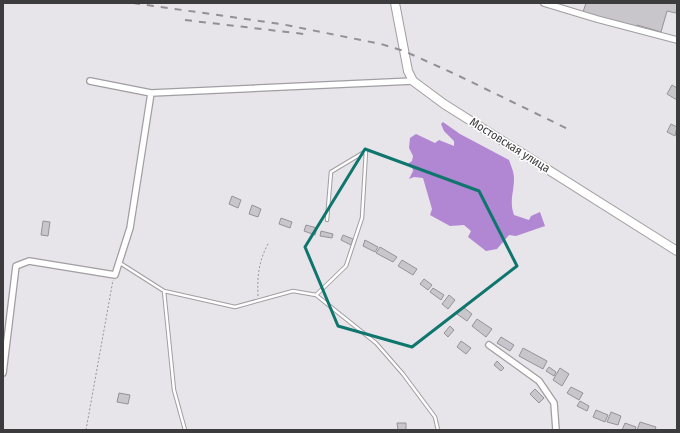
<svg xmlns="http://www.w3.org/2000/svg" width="680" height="433" viewBox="0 0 680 433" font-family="'Fira Sans Condensed',sans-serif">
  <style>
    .water { fill: #b186d3 }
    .building { fill: #c8c6cb; stroke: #959397 }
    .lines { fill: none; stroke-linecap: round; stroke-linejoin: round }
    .lane-casing { stroke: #a09ea2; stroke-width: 4.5 }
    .street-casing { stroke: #a09ea2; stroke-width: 8 }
    .secondary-casing { stroke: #a09ea2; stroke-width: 10 }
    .path { stroke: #98969a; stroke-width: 1; stroke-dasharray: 2 2; stroke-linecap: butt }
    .lane { stroke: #fff; stroke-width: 2.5 }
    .street { stroke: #fff; stroke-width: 5.5 }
    .secondary { stroke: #fff; stroke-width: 8 }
    .rail { stroke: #929093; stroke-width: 2; stroke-dasharray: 7 7; stroke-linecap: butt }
    .marked { fill: none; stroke: #0f766e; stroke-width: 3; stroke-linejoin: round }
    .labels { text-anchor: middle; stroke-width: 3.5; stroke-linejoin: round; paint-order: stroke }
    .street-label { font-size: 12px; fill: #3c3b3d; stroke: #fff }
  </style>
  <rect width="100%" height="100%" fill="#e8e5ea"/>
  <!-- water -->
  <path class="water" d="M443 122 460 134 509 160C511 166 514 172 514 178 514 193 509 201 514 215L529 220 531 216 540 212 545 226 516 236 509 235 497 249 486 251 468 237 471 231 464 225 450 226 430 215 432 209 423 178 414 177 409 179 413 171 412 166 406 165 412 161 413 156 409 148 410 138 416 134 435 143 439 140 454 146V141L444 131 441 124Z"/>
  <!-- building -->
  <path class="building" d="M586 3H677V9L676 13 667 11 661 32 637 25 636 28 583 12Z
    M672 85 677 88V100L667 94Z
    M671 124 677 127 675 136 667 132Z
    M232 196 241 200 238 208 229 204Z
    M252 205 261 209 258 217 249 214Z
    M281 218 292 222 290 228 279 224Z
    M43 221 50 222 48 236 41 235Z
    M306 225 317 228 315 235 304 231Z
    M321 231 333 234 332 238 320 236Z
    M343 235 353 239 351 245 341 240Z
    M365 240 378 247 375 252 363 246Z
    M380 247 397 257 393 262 376 253Z
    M402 260 417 269 413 275 398 266Z
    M424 279 432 285 428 290 420 284Z
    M433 288 444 295 441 300 430 292Z
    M449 295 455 300 448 309 442 304Z
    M463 307 472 314 467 321 457 314Z
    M477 319 492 329 486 337 472 326Z
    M450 326 454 330 448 337 444 333Z
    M501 337 514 345 510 351 497 343Z
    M461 341 471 348 466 354 457 347Z
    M523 348 547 361 543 369 519 356Z
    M497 361 504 368 501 371 494 365Z
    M549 367 556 372 554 376 546 371Z
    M560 368 569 374 562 386 553 380Z
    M571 387 583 393 579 400 567 393Z
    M535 389 544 398 539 403 530 394Z
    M119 393 130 395 128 404 117 402Z
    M580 401 589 406 587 411 577 406Z
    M596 410 608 415 605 422 593 417Z
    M611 412 621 416 618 425 607 422Z
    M640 422 656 427 655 430H637Z
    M397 423H406V430H398Z
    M625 423 636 427 635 430H622Z"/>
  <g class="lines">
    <defs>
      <path id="lane" d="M327 220 331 172 366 151
        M120 263 164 291 174 390 185 430
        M164 291 235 307 293 291 316 295 376 343 403 374 435 417 438 430
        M316 295 346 266 362 218 366 151"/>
      <path id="street" d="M544 3 597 19 677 40
        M90 81 151 93
        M489 345 539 381 554 403 556 430
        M3 373 16 266 29 261 115 275 130 228 151 93 413 81"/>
      <path id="secondary" d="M395 3 408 71 413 81 444 104 677 251"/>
    </defs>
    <!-- lane casing -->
    <use href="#lane" class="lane-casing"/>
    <!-- street casing -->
    <use href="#street" class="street-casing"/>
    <!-- secondary casing -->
    <use href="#secondary" class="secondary-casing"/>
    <!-- path -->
    <path class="path" d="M258 296C257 275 259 260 269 242
      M86 430 113 280"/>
    <!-- lane -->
    <use href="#lane" class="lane"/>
    <!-- street -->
    <use href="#street" class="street"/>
    <!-- secondary -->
    <use href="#secondary" class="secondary"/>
    <!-- rail -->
    <path class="rail" d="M133 3 281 24 381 44 404 51 455 74 570 130
      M185 20 304 34"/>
  </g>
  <!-- marked area -->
  <path class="marked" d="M365 149 479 191 517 266 412 347 338 326 305 247Z"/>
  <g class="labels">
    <!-- street labels -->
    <g class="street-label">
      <text transform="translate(510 145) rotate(32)" y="4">Мостовская улица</text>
    </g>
  </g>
  <!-- border -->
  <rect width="680" height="433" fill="none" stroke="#3c3b3d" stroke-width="8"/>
</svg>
